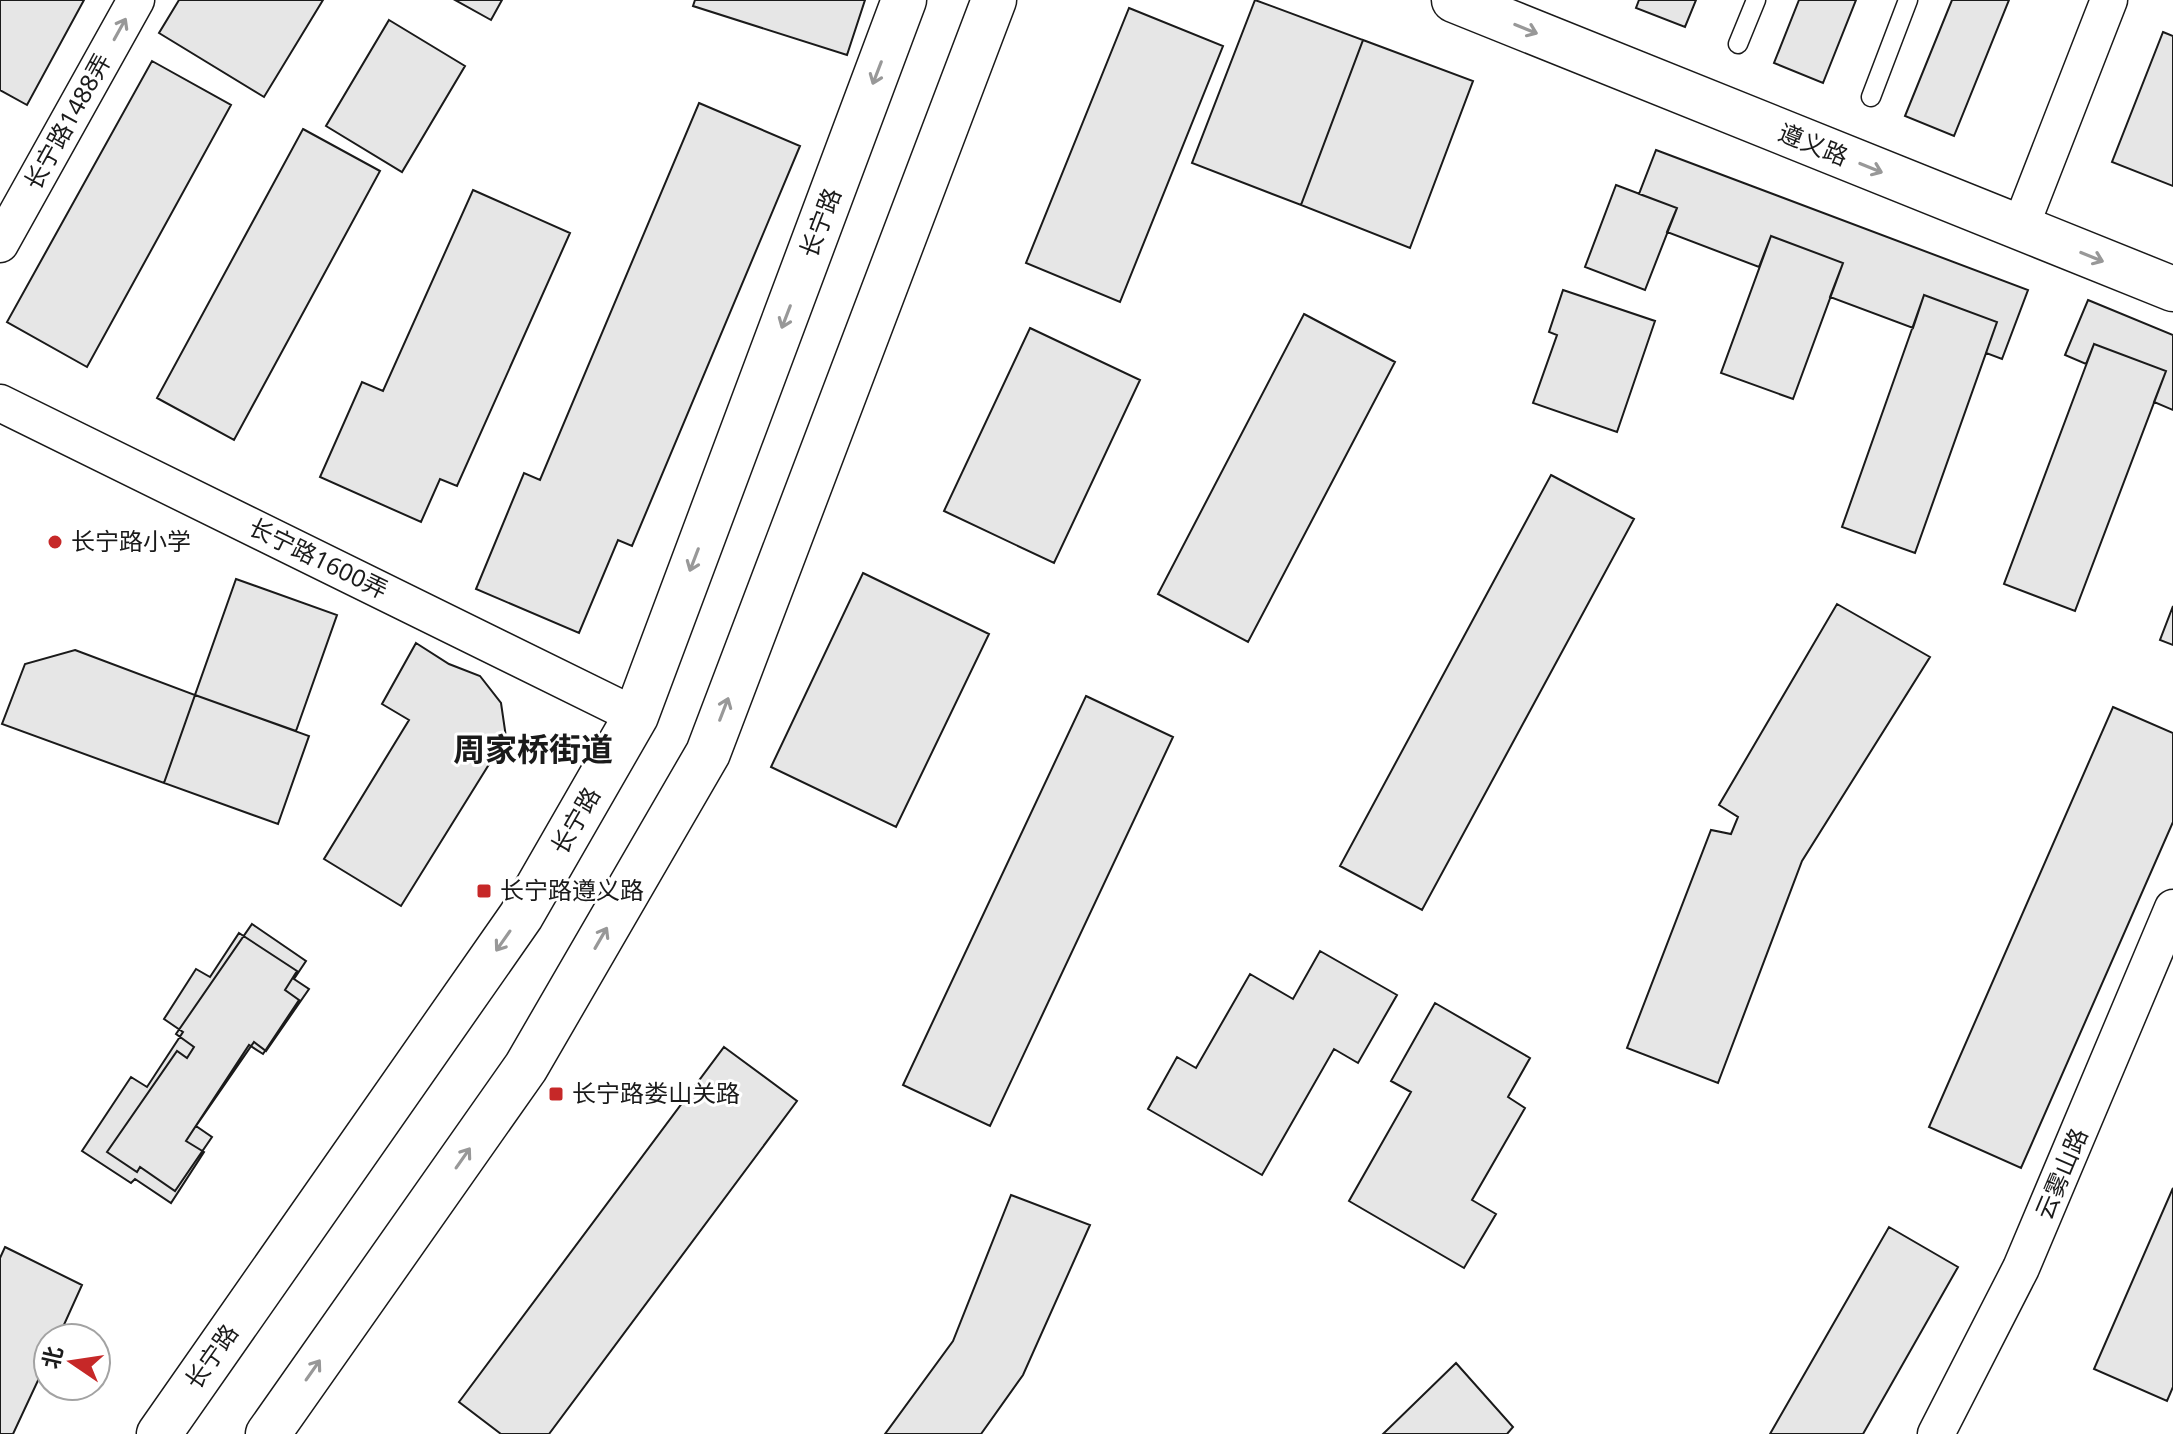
<svg xmlns="http://www.w3.org/2000/svg" width="2173" height="1434" viewBox="0 0 2173 1434" font-family="'Noto Sans','Noto Sans SC',sans-serif">
  <style>
    .building { fill: #e6e6e6; stroke: #1a1a1a; stroke-width: 2 }
    .lines { fill: none; stroke-linecap: round; stroke-linejoin: round }
    .service-casing { stroke: #1a1a1a; stroke-width: 21 }
    .minor-casing { stroke: #1a1a1a; stroke-width: 39 }
    .tertiary-casing { stroke: #1a1a1a; stroke-width: 47 }
    .primary-casing { stroke: #1a1a1a; stroke-width: 47 }
    .service { stroke: #fff; stroke-width: 18 }
    .minor { stroke: #fff; stroke-width: 36 }
    .tertiary { stroke: #fff; stroke-width: 44 }
    .primary { stroke: #fff; stroke-width: 44 }
    .oneway { stroke: #989898 }
    .poi-dot { fill: #c62828; stroke: #fff; stroke-width: 3 }
    .labels { text-anchor: middle; stroke-width: 6; stroke-linejoin: round; paint-order: stroke }
    .street-label { font-size: 24px; fill: #1a1a1a; stroke: #fff }
    .poi-label { font-size: 24px; fill: #1a1a1a; stroke: #fff; text-anchor: start }
    .district-label { font-size: 32px; font-weight: bold; fill: #1a1a1a; stroke: #fff }
  </style>
  <rect width="100%" height="100%" fill="#fff"/>
  <!-- building -->
  <path class="building" d="M0 0H84L27 105 0 90Z
    M179 0H323L264 97 159 33Z
    M455 0H502L491 20Z
    M695 0H865L847 55 693 6Z
    M1255 0 1363 40 1301 205 1192 163Z
    M1639 0H1696L1685 27 1636 8Z
    M1799 0H1856L1823 83 1774 63Z
    M1952 0H2009L1954 136 1905 116Z
    M1129 8 1223 46 1120 302 1026 263Z
    M389 20 465 66 402 172 326 126Z
    M2163 32 2173 36V186L2112 162Z
    M1363 40 1473 81 1410 248 1301 205Z
    M152 61 231 105 87 367 7 322Z
    M699 103 800 146 632 546 618 540 579 633 476 589 524 473 540 480Z
    M303 129 380 171 234 440 157 398Z
    M1656 150 2028 290 2002 359 1986 353 1997 322 1924 295 1913 328 1830 297 1843 263 1771 236 1759 267 1667 232 1677 208 1639 194Z
    M1616 185 1677 208 1645 290 1585 267Z
    M473 190 570 233 457 486 440 479 421 522 320 477 362 382 383 391Z
    M1771 236 1843 263 1793 399 1721 373Z
    M1563 290 1655 321 1617 432 1533 403 1557 335 1549 332Z
    M1924 295 1997 322 1915 553 1842 527Z
    M2088 300 2173 335V410L2154 402 2166 371 2094 344 2086 364 2065 355Z
    M1304 314 1395 362 1248 642 1158 594Z
    M1030 328 1140 380 1054 563 944 511Z
    M2094 344 2166 371 2075 611 2004 584Z
    M1551 475 1634 519 1422 910 1340 866Z
    M863 573 989 634 896 827 771 767Z
    M236 579 337 615 296 731 195 695Z
    M1837 604 1930 657 1802 861 1718 1083 1627 1048 1711 830 1731 834 1738 817 1719 805Z
    M2173 606V645L2160 640Z
    M416 643 449 664 480 676 501 703 506 737 401 906 324 859 409 720 382 704Z
    M75 650 195 695 164 783 2 724 25 664Z
    M195 695 309 736 278 824 164 783Z
    M1086 696 1173 737 990 1126 903 1085Z
    M2113 707 2173 733V822L2021 1168 1929 1127Z
    M252 924 306 961 294 979 309 989 266 1051 254 1042 196 1126 212 1137 175 1191 140 1167 137 1172 107 1152 177 1051 187 1058 194 1047 176 1034Z
    M239 933 297 971 285 990 299 1000 263 1054 249 1045 186 1141 204 1152 171 1203 135 1179 131 1183 82 1151 131 1077 147 1087 183 1032 164 1019 196 969 210 977Z
    M1320 951 1397 995 1358 1063 1334 1049 1262 1175 1148 1109 1177 1057 1196 1068 1250 974 1293 999Z
    M1435 1003 1530 1058 1508 1097 1525 1108 1472 1200 1496 1214 1464 1268 1349 1201 1411 1092 1391 1081Z
    M724 1047 797 1101 549 1434H501L459 1402Z
    M2173 1188V1387L2167 1401 2094 1369Z
    M1011 1195 1090 1225 1023 1375 981 1434H885L953 1341Z
    M1889 1227 1958 1267 1863 1434H1770Z
    M5 1247 82 1285 58 1338H48V1359L13 1434H0V1258Z
    M1456 1363 1513 1427 1507 1434H1383Z"/>
  <g class="lines">
    <defs>
      <path id="service" d="M1738 44 1756 0
        M1871 97 1908 0"/>
      <path id="minor" d="M2020 228 2109 0
        M0 244 136 0
        M0 403 636 716
        M1936 1434 2021 1268 2173 908"/>
      <path id="tertiary" d="M1454 0 2173 289"/>
      <path id="primary" d="M159 1434 521 916 636 716 904 0
        M268 1434 526 1067 708 753 994 0"/>
    </defs>
    <!-- service casing -->
    <use href="#service" class="service-casing"/>
    <!-- minor casing -->
    <use href="#minor" class="minor-casing"/>
    <!-- tertiary casing -->
    <use href="#tertiary" class="tertiary-casing"/>
    <!-- primary casing -->
    <use href="#primary" class="primary-casing"/>
    <!-- service -->
    <use href="#service" class="service"/>
    <!-- minor -->
    <use href="#minor" class="minor"/>
    <!-- tertiary -->
    <use href="#tertiary" class="tertiary"/>
    <!-- primary -->
    <use href="#primary" class="primary"/>
  </g>
  <!-- one-way arrows -->
  <defs><path id="oneway-shaft" d="M-6 0H5M1.5-3L5.5 0L1.5 3" fill="none" stroke-width="1.6" stroke-linecap="round" stroke-linejoin="round" transform="scale(2)"/></defs>
  <g class="oneway">
    <use href="#oneway-shaft" transform="translate(120 29) rotate(-61)"/>
    <use href="#oneway-shaft" transform="translate(1526 29) rotate(22)"/>
    <use href="#oneway-shaft" transform="translate(877 73) rotate(111)"/>
    <use href="#oneway-shaft" transform="translate(1871 168) rotate(22)"/>
    <use href="#oneway-shaft" transform="translate(2092 257) rotate(22)"/>
    <use href="#oneway-shaft" transform="translate(786 317) rotate(111)"/>
    <use href="#oneway-shaft" transform="translate(694 560) rotate(111)"/>
    <use href="#oneway-shaft" transform="translate(724 709) rotate(-69)"/>
    <use href="#oneway-shaft" transform="translate(601 938) rotate(-60)"/>
    <use href="#oneway-shaft" transform="translate(503 941) rotate(125)"/>
    <use href="#oneway-shaft" transform="translate(463 1158) rotate(-55)"/>
    <use href="#oneway-shaft" transform="translate(313 1370) rotate(-55)"/>
  </g>
  <!-- markers -->
  <g class="poi-dot">
    <circle cx="55" cy="542" r="8"/>
    <rect x="476" y="883" width="16" height="16" rx="4"/>
    <rect x="548" y="1086" width="16" height="16" rx="4"/>
  </g>
  <g class="labels">
    <!-- street labels -->
    <g class="street-label">
      <text transform="translate(68 122) rotate(-61)" y="8">长宁路1488弄</text>
      <text transform="translate(1813 145) rotate(22)" y="8">遵义路</text>
      <text transform="translate(821 223) rotate(-69)" y="8">长宁路</text>
      <text transform="translate(318 559) rotate(26)" y="8">长宁路1600弄</text>
      <text transform="translate(576 821) rotate(-60)" y="8">长宁路</text>
      <text transform="translate(2062 1174) rotate(-67)" y="8">云雾山路</text>
      <text transform="translate(212 1357) rotate(-55)" y="8">长宁路</text>
    </g>
    <!-- poi labels -->
    <g class="poi-label">
      <text x="71" y="550">长宁路小学</text>
      <text x="500" y="899">长宁路遵义路</text>
      <text x="572" y="1102">长宁路娄山关路</text>
    </g>
    <!-- district labels -->
    <g class="district-label">
      <text x="533" y="761">周家桥街道</text>
    </g>
  </g>
  <!-- north arrow -->
  <g transform="translate(72 1362) rotate(283)"><circle r="38" fill="#ffffff" stroke="#a3a3a3" stroke-width="2"/>
  <path d="M0-6L14 30L0 20L-14 30Z" fill="#c62828"/>
  <text y="-12" font-size="22" font-weight="bold" text-anchor="middle" fill="#1a1a1a">北</text>
  </g>
</svg>
